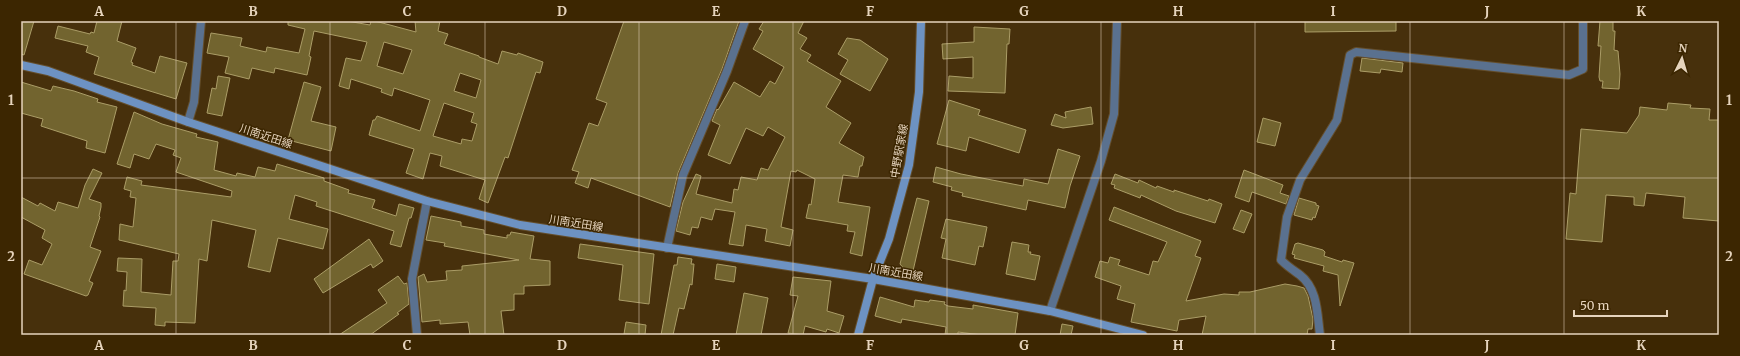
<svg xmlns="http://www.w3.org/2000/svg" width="1740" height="356" viewBox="0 0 1740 356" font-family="Merriweather,'Noto Sans JP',serif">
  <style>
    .building { fill: #72642f; stroke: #ab9d67; fill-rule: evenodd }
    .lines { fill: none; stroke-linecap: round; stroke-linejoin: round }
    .minor-casing { stroke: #644e2c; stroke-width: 10 }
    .tertiary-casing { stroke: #644e2c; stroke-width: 10 }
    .secondary-casing { stroke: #644e2c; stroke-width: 10 }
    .minor { stroke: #5a718f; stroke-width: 8 }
    .tertiary { stroke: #5a718f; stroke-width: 8 }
    .secondary { stroke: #6d92c2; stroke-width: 8 }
    .grid { fill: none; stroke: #e6d4bd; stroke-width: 1; stroke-opacity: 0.55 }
    .labels { text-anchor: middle; stroke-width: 3; stroke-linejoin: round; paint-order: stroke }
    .street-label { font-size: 11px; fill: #e6d4bd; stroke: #3c2601 }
    .neatline { fill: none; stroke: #e6d4bd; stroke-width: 1.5 }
    .grid-label { font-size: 13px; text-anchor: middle; font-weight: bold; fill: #e6d4bd }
  </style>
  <rect width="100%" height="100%" fill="#47300c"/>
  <!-- building -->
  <path class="building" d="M21 21H34L24 55 21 54Z
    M97 21H122L117 41 136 48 131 62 133 63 132 65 155 73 160 56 187 63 176 99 94 74 99 57 86 52 88 46 55 38 58 26 90 34 91 32 94 33Z
    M288 21H347L370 25 371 21H375L416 32 415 21H440L438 31 448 34 444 44 479 56V57L498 64 502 51 517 55 518 53 543 62 540 73 536 72 508 158 505 157 488 203 479 199 485 180 440 166 442 156 430 153 423 179 406 173 414 149 369 135 373 120H375L377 116 420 131 430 100 394 88 392 96 381 92 382 89 351 79 349 89 339 86 346 58 361 61 367 42 314 31 309 56 311 57 307 75 275 68 274 73 252 68 249 79 225 73 229 57 207 53 211 33 242 38 240 46 266 52 267 47 299 53 305 29 288 25ZM384 42 412 50 403 74 377 66ZM460 73 481 80 476 98 454 91ZM444 103 474 113 471 122 477 124 472 141 462 139 461 144 433 136Z
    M624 21H739L722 69 678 173 670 207 591 178 588 188 575 183 579 172 572 170 589 123 598 126 607 103 596 99Z
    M764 21H804L798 33 807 38 800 49 811 55 807 61 841 81 826 107 851 123 839 143 864 157 862 166H860L858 177 843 175 838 202 870 207 862 256 850 253 855 232 847 231 848 225 806 218 809 204 811 205 815 179 797 170 796 172 791 171 781 227 793 230 790 246 765 241 767 229 746 225 743 246 729 244 735 212 715 209 712 220 701 217 698 228 692 227 690 235 676 231 683 202 696 174 701 176 696 194 732 203 734 189 738 190 741 177 757 180 761 168 768 170 785 137 768 127 763 136 746 128 730 164 708 155 720 125 712 121 717 109 718 110 734 82 760 97 770 81 775 84 784 67 753 49 763 31 759 29Z
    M1305 21H1396V31L1305 32Z
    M1600 21H1613V31H1615L1614 50 1618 51 1620 74 1619 89 1602 88 1603 81H1600L1599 77 1601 46H1598Z
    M974 27 1010 29 1009 44H1007L1005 93 948 91 949 76 973 78V57L943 59 942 44 974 42Z
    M847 38 860 40 888 59 870 91 840 74 848 60 838 54Z
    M1362 58 1403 63 1402 72 1381 69 1380 73 1360 71Z
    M218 76 230 78 222 116 207 113 212 88 216 89Z
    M21 82 51 91 53 86 74 91 98 99 97 102 117 107 105 153 86 148 87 141 41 126 43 119 21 113Z
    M304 82 321 87 311 121 336 127 331 151 288 140Z
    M949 100 980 110 978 115 1026 130 1019 153 969 137 966 151 937 144Z
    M1668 103 1691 105 1690 108 1710 109 1709 120H1719V221L1683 218 1685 197 1646 193 1644 206 1634 205V197L1606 195 1602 242 1566 239 1570 193 1576 194 1581 129 1627 133 1639 115 1640 107 1667 110Z
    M1091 107 1093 124 1063 128 1051 125 1055 114 1066 118 1065 112Z
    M134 112 162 124 197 134 196 137 218 142 214 170 236 176 237 173 255 177 258 167 275 171 277 164 324 178V181L349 190 348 193 375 200 372 208 396 216 399 204 414 208 411 218H409L401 247 390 244 394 231 316 206 317 202 295 195 289 219 328 229 323 249 278 238 270 272 248 267 256 230 212 220 207 261 199 259 195 323 165 322V326L155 325 156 308 123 306 124 290 126 291 127 272 117 271 118 258 142 259 141 292 171 295 173 261H178L179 254 119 240 120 224 133 227 136 198 130 197 131 191 124 189 127 177 142 181 141 185 231 197 232 191 176 172 181 158 173 155 175 150 156 144 149 159 134 154 130 168 117 164Z
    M1263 118 1281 123 1275 146 1257 142Z
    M1058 149 1080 156 1070 186 1065 208 1028 200 1026 210 962 196 963 193 951 190 952 187 933 182 936 167 961 174 1023 186 1024 179 1048 184Z
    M93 169 102 173 89 199 101 203V207L99 216 100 217 90 247 101 251 89 281 93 283 88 295 86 296 24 274 29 260 42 265 52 244 42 238 45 230 21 217V197L38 206 40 203 55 211 58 202 78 208 85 185Z
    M1244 170 1283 185 1280 193 1289 196 1286 204 1252 192 1249 202 1235 197Z
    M1115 174 1138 183 1139 180 1156 188 1157 186 1174 192V190L1208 201 1209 199 1222 204 1215 223 1176 211 1141 195 1140 198 1114 188 1115 185 1111 184Z
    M917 198 929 201 913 271 905 270 900 264Z
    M1299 198 1316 203V205L1319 206 1315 218 1313 217 1312 220 1294 215Z
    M1114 207 1201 241 1195 256 1201 258 1186 301 1224 294 1239 295V292H1250L1285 284 1297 286 1304 288 1308 296 1313 319 1312 329H1308L1307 335H1202L1206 316 1179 320 1177 331 1131 322 1135 304 1117 299 1121 286 1095 277 1100 261 1108 263 1110 257 1120 260 1118 265 1149 275 1153 261 1158 262 1167 242 1109 220Z
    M1241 210 1252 214 1244 233 1233 229Z
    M431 216 461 222V226L484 230V234L507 238V235H510L511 232 534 236 530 259 550 261V285L524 286V294H514V310L501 311 504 335H470L468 322 440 324V320L422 322 418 277 424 274 427 282 447 280 446 271 462 270V266L519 260 444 246 445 243 426 240Z
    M946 219 987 227 983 247 979 246 975 265 942 258 946 239 941 238Z
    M369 239 383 261 373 268 371 264 323 293 314 279Z
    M1012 242 1029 245 1028 252H1031L1030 254 1040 256 1035 280 1006 274Z
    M1298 243 1323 250 1325 252 1324 256 1342 262 1343 260 1354 263 1340 306 1338 275 1323 271 1324 266 1294 258 1295 255 1292 254 1295 244Z
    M580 244 654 254 649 304 619 300 623 265 578 258Z
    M678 257 692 259 691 264H694L692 285 690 284 684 309 679 308 673 335H661L674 265H677Z
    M717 264 736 267 734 282 715 279Z
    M398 276 404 284 407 283 409 304 397 313 399 314 370 335H339L387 303 378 290Z
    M793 277 831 281 827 311 844 316 839 333 827 329 826 332 805 326 803 335 788 333 798 296 790 295Z
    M744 293 768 298 761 335H736Z
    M880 297 914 307 915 300 929 302 930 300 945 302 944 304 948 306 973 309V305L1018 313 1015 335H982L958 332V335H945L946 327 902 319 901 323 875 316Z
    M626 322 646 325 645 335 624 334Z
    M1062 324 1073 326 1071 335H1060Z"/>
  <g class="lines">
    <defs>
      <path id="minor" d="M667 248 683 175 727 71 745 21
        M1050 311 1101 161 1114 114 1117 21
        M417 335 412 279 427 201
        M1320 335C1317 314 1318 289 1300 275 1293 270 1287 266 1281 260L1287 217 1300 180 1337 120 1350 55 1356 52 1569 75 1583 69V21"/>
      <path id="tertiary" d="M188 122 194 102 201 21"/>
      <path id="secondary" d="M21 65 48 71 188 122 427 201 520 225 873 279 1050 311 1143 335
        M858 335 873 279 889 239 909 165 919 92 921 21"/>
    </defs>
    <!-- minor casing -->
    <use href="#minor" class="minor-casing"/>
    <!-- tertiary casing -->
    <use href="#tertiary" class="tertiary-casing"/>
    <!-- secondary casing -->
    <use href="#secondary" class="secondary-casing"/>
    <!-- minor -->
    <use href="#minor" class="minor"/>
    <!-- tertiary -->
    <use href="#tertiary" class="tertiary"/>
    <!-- secondary -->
    <use href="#secondary" class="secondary"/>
  </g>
  <!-- grid -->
  <path class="grid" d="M176 21V335M330 21V335M485 21V335M639 21V335M793 21V335M947 21V335M1101 21V335M1255 21V335M1410 21V335M1564 21V335M21 178H1719"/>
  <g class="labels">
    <!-- street labels -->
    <g class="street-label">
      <text transform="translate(266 136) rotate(18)" y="4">川南近田線</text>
      <text transform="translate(899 151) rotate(-80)" y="4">中野駅家線</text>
      <text transform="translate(576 223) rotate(9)" y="4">川南近田線</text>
      <text transform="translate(896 272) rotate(10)" y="4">川南近田線</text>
    </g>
  </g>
  <!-- border -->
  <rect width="1740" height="356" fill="none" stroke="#3c2601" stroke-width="44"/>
  <!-- north arrow -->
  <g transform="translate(1682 58) rotate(5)" stroke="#3c2601" stroke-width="3" paint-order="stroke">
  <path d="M0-3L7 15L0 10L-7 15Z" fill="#e6d4bd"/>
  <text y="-6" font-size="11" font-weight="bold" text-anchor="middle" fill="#e6d4bd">N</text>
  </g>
  <!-- scale -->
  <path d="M1574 310v6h93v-6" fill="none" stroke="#e6d4bd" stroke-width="2"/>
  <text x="1580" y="310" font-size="12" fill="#e6d4bd" stroke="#3c2601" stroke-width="3" paint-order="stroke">50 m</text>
  <rect x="22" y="22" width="1696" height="312" class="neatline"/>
  <g class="grid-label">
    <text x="99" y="16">A</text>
    <text x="253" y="16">B</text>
    <text x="407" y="16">C</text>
    <text x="562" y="16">D</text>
    <text x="716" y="16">E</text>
    <text x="870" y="16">F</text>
    <text x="1024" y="16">G</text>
    <text x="1178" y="16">H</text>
    <text x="1333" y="16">I</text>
    <text x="1487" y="16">J</text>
    <text x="1641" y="16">K</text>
    <text x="11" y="105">1</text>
    <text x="1729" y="105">1</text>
    <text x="11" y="261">2</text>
    <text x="1729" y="261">2</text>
    <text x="99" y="350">A</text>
    <text x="253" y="350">B</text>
    <text x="407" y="350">C</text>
    <text x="562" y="350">D</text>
    <text x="716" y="350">E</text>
    <text x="870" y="350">F</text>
    <text x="1024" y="350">G</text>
    <text x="1178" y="350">H</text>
    <text x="1333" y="350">I</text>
    <text x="1487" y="350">J</text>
    <text x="1641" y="350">K</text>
  </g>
</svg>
